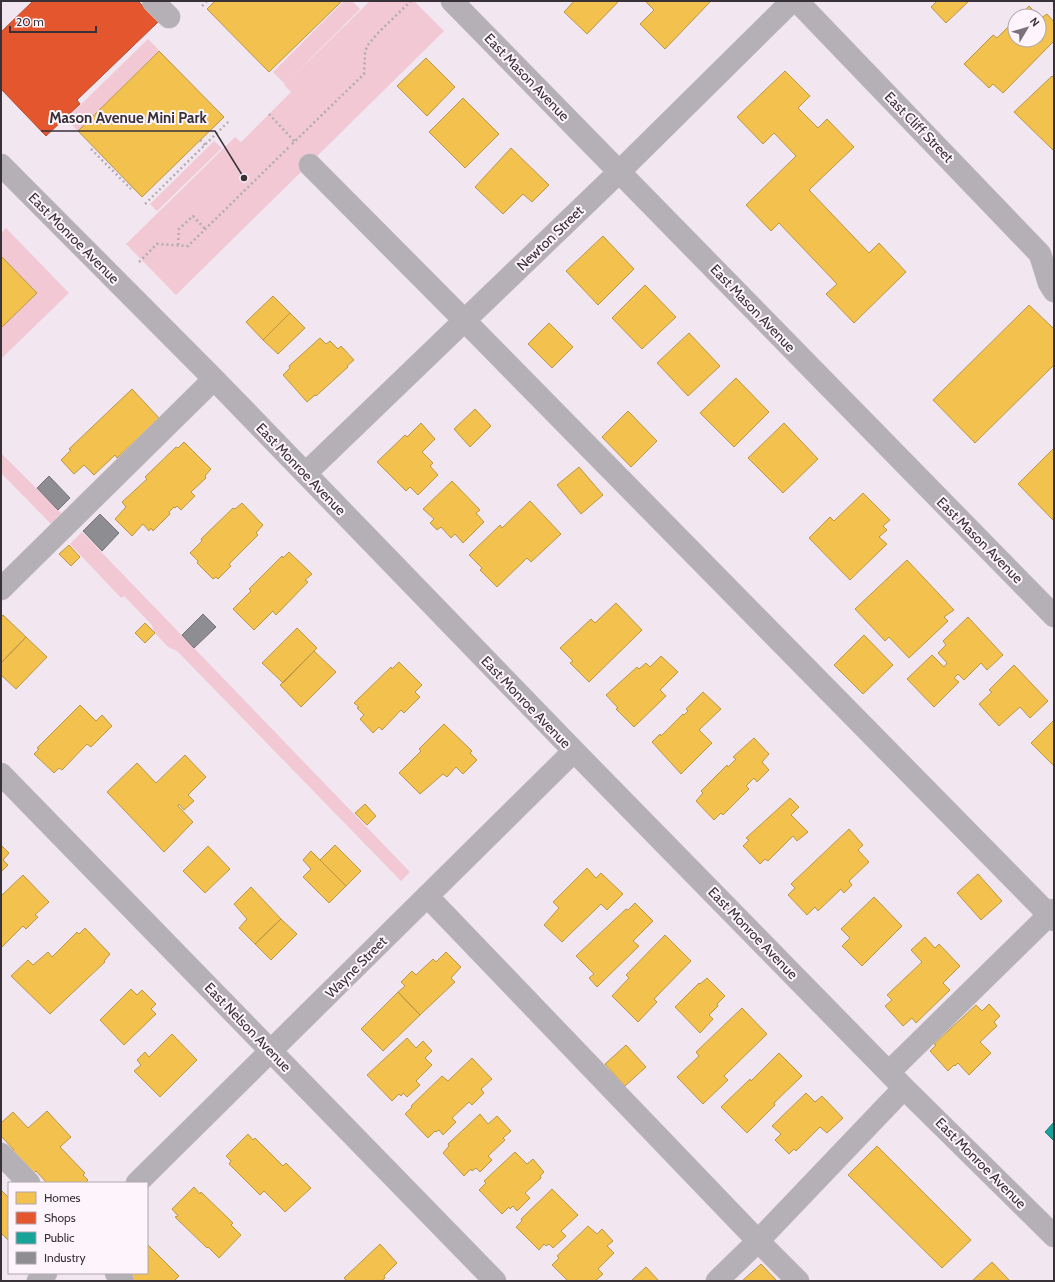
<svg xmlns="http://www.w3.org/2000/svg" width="1055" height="1282" viewBox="0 0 1055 1282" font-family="Cabin,sans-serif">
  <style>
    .green { fill: #f1c8d4 }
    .homes { fill: #f2c14e; stroke: #ba9647 }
    .shops { fill: #e4572e; stroke: #b14c31 }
    .public { fill: #17a398; stroke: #21817b }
    .industry { fill: #8d8d92; stroke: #747177 }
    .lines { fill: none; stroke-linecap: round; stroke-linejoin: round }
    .minor-casing { stroke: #ccc3cb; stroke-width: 23 }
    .path { stroke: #b1adb2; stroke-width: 2.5; stroke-dasharray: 2 3; stroke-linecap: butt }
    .minor { stroke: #b4b0b5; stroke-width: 22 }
    .labels { text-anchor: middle; stroke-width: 4; stroke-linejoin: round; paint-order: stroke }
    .street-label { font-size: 14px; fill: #393138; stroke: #fdf4fc }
    .leader { fill: none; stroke: #393138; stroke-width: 1.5 }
    .callout-dot { fill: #393138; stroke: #fdf4fc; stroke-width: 1.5 }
    .callout-label { font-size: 15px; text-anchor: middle; font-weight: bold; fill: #393138; stroke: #fdf4fc; stroke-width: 4; stroke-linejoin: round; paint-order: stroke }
  </style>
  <rect width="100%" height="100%" fill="#f2e7f1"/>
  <!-- green -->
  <path class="green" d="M344 1H352L360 9 285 84 273 72Z
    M370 1H414L444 31 176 295 126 244 235 137 241 142 291 92 284 85Z
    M148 39 159 50 78 131 66 119Z
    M214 141 222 148 157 211 150 204Z
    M6 228 69 293 1 359V328L37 293 1 256V233Z
    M1 453 64 516 53 526 1 473Z
    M82 532 410 872 401 881 177 651 168 647 154 632 152 625 124 596 121 598 70 544Z"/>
  <!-- homes -->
  <path class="homes" d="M215 1H342L269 72 207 9Z
    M574 1H619L587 34 564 12Z
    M645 1H711L665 49 640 24 654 10Z
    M937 1H969L946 23 931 7Z
    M1029 6 1041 18 1047 14 1054 22V41L1003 93 993 84 989 88 964 64 993 35 997 38 1015 20V40H1039V16H1019Z
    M159 51 224 117 142 197 78 131Z
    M426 58 455 87 427 116 397 86Z
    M785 71 810 96 798 108 818 128 827 119 854 147 809 190 869 253 879 243 906 272 854 323 826 294 837 284 779 223 771 231 746 205 796 156 774 133 763 144 737 117Z
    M1052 76 1053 77 1054 76V149L1053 150 1014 112Z
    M463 98 499 134 465 168 429 132Z
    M511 148 549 185 532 202 523 194 503 214 475 187Z
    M603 236 634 269 598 305 566 271Z
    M1 256 37 293 1 328Z
    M645 285 676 317 642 349 612 318Z
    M273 296 290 313 263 340 246 322Z
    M1029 305 1054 329V365L975 443 933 400Z
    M290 313 305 328 278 354 263 340Z
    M549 323 573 347 552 368 528 344Z
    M689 333 720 366 688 396 657 363Z
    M320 338 326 344 330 341 338 349 341 346 354 360 347 366 348 367 316 396 315 395 307 402 283 375 290 368 289 366Z
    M736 378 769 412 734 447 700 413Z
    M132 389 159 418 117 458 115 455 94 475 84 465 74 474 61 460 71 450 69 449Z
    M475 409 491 426 470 447 454 429Z
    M628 411 657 441 631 467 602 437Z
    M421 423 435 439 422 452 433 463 430 466 438 475 418 495 410 487 406 491 377 462 405 435 407 437Z
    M784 423 818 459 783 493 748 458Z
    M184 442 211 469 205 476 206 478 191 492 195 496 181 510 177 506 175 508 174 507 169 512 170 514 153 531 151 528 149 531 143 524 132 536 115 519 126 507 122 502 147 479 145 477 176 447 178 448Z
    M1054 448V521L1018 484Z
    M579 467 603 495 581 514 557 485Z
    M452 481 480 510 476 513 484 522 463 543 455 534 451 538 441 527 437 530 430 523 434 519 423 509Z
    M863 493 890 520 883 526 887 530 879 537 887 544 850 580 809 538 830 517 834 521Z
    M530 501 561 534 531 562 527 558 497 587 480 570 482 568 469 555 500 525 502 528Z
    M242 503 263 525 256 533 258 535 229 564 231 566 218 579 216 577 213 579 197 563 198 561 190 553 202 541 201 539 233 508 235 509Z
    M69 545 80 557 71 566 59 554Z
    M289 552 312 574 305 580 308 582 276 615 273 611 254 630 233 609 251 591 249 589 282 556 283 558Z
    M907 560 954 610 944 617 948 621 909 658 889 637 885 641 855 609Z
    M616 603 642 630 589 682 570 663 573 661 560 648 591 619 595 623Z
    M3 615 26 637 1 663V618Z
    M968 617 1003 655 987 670 981 663 964 680 958 674 954 678 959 682 934 707 907 679 932 655 944 667 947 663 938 653 946 645 943 641Z
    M145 623 155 633 145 643 135 633Z
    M297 628 317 648 283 683 262 663Z
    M864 635 893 665 863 694 834 665Z
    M26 637 47 657 16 689 1 675V663Z
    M314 651 336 672 301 707 280 685Z
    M661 656 678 672 660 690 666 696 634 727 616 709 618 708 606 695 637 667 639 669 646 663 650 667Z
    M399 662 422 685 415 692 420 697 404 713 401 710 382 730 379 727 373 733 360 719 364 715 357 708 359 707 354 703 391 667 392 669Z
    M1014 665 1048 701 1030 718 1020 707 999 726 979 704 992 692 989 690Z
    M703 692 721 709 699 730 712 743 681 774 652 742 660 734 661 736 683 714 684 715 688 711 686 709Z
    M80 705 96 721 102 715 112 726 91 747 87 744 62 770 59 768 54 773 34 754 39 749 37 748Z
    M1054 720V766L1031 743Z
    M444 724 472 751 470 753 477 760 463 774 456 767 447 777 443 774 420 794 399 773 421 751 419 749Z
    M754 738 769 754 762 762 769 770 757 782 754 778 746 786 749 789 723 815 721 813 714 820 696 801 703 793 701 791 727 765 728 767 736 759 733 757Z
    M185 755 206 777 188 795 194 801 184 810 179 804 178 806 193 822 164 852 107 792 137 763 156 783Z
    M790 798 799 807 791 815 808 832 797 841 793 836 768 861 765 859 760 864 743 846 749 840 746 838Z
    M365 804 376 816 367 825 355 813Z
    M849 829 863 845 858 850 869 862 849 881 852 885 844 893 841 889 818 911 815 907 807 915 788 895 795 888 791 884Z
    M1 845 9 853 3 860 8 865 1 872Z
    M335 845 361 871 346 886 320 860Z
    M208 846 230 869 205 893 183 871Z
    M311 851 346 886 329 903 303 877 311 869 303 860Z
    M587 868 596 878 601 873 623 894 607 910 601 904 562 942 544 925 559 908 553 902Z
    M978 874 1002 901 981 920 957 893Z
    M23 875 49 902 35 915 38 917 26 929 23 926 1 948V896Z
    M251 887 281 919 255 944 239 928 247 919 234 904Z
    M874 897 902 926 862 966 842 946 850 938 841 929Z
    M635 903 653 921 633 941 639 946 597 987 589 978 594 974 576 956 626 909 628 910Z
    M281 919 297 934 271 960 255 944Z
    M85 928 110 954 104 961 105 962 50 1014 11 976 28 960 33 965 48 952 52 957 77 932 79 934Z
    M665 935 691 961 654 999 657 1002 638 1022 612 996 629 978 626 975Z
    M925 937 935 948 939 944 960 966 943 983 950 990 916 1023 912 1018 903 1026 885 1006 892 1000 887 995 922 962 911 950Z
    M446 952 461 967 451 978 455 982 420 1015 398 992 405 986 401 982 412 971 416 975 433 959 436 962Z
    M707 978 725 996 717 1004 718 1006 709 1015 713 1019 700 1033 675 1007 699 983 700 984Z
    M131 989 137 995 142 990 156 1004 151 1009 156 1014 124 1045 100 1020Z
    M398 992 420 1015 383 1051 361 1029Z
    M989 1004 1000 1016 994 1022 997 1026 980 1042 991 1053 969 1075 958 1063 955 1066 954 1065 948 1071 930 1051 936 1045 934 1044 976 1005 982 1011Z
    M742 1008 767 1034 724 1076 728 1080 703 1104 677 1077 699 1056 696 1052Z
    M172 1034 197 1060 160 1097 134 1071 141 1065 137 1060 145 1052 149 1057Z
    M407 1038 416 1048 423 1041 432 1051 425 1058 432 1065 416 1081 420 1085 407 1097 403 1093 401 1096 399 1094 392 1101 367 1075Z
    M626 1045 646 1067 625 1086 605 1064Z
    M779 1053 802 1076 774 1103 775 1105 747 1133 721 1107 750 1079 751 1081Z
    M472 1058 492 1079 481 1089 484 1093 472 1105 469 1102 452 1118 456 1122 443 1135 439 1130 436 1132 435 1131 428 1138 405 1114 412 1107 411 1106 442 1076 448 1081Z
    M806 1093 815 1102 822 1096 843 1118 827 1133 820 1127 796 1151 794 1149 789 1154 775 1140 781 1134 772 1126Z
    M47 1111 71 1137 60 1147 85 1173 83 1175 88 1180 85 1183H47L36 1171 33 1174 12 1152 14 1150 1 1136V1123L13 1112 28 1128Z
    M480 1114 488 1124 497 1116 511 1131 503 1138 505 1140 488 1156 492 1160 480 1172 476 1168 472 1171 471 1169 464 1176 443 1153 449 1146 448 1144Z
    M248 1134 253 1140 255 1138 283 1166 286 1163 311 1188 285 1212 264 1191 260 1195 229 1164 231 1161 226 1156Z
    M877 1146 971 1240 942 1268 848 1175Z
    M515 1152 527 1164 533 1159 544 1172 540 1176 541 1178 525 1193 530 1198 517 1211 513 1206 510 1209 509 1207 502 1214 479 1190 486 1183 484 1181Z
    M194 1187 200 1194 201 1192 233 1223 231 1225 241 1235 219 1258 208 1247 207 1248 175 1217 178 1216 172 1209Z
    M552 1189 578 1215 561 1231 566 1236 553 1248 549 1244 546 1246 544 1244 539 1250 516 1227 522 1221 521 1219Z
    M1 1190 9 1198V1238L8 1240 1 1233Z
    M588 1226 597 1234 602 1229 613 1241 607 1246 614 1253 598 1269 603 1274 595 1281H568L552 1265 559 1258 557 1256Z
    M147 1244 179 1276 174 1281H133L124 1273H147Z
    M380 1244 397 1263 384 1276 385 1278 381 1281H345L346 1280 344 1278Z
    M992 1262 1010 1281H972Z
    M761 1264 777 1281H742Z
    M646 1267 659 1281H631Z"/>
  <!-- shops -->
  <path class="shops" d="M33 1H138L158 22 77 100 80 104 46 136 1 89V32Z"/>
  <!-- public -->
  <path class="public" d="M1054 1122V1141L1045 1132Z"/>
  <!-- industry -->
  <path class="industry" d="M49 476 70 498 58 510 37 488Z
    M100 514 119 533 102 551 83 531Z
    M203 614 216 627 194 648 182 635Z"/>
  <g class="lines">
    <defs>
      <path id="minor" d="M153 1 169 17
        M452 1 1054 616
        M797 1 1040 254 1049 283 1054 291
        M1 165 214 379 574 751 904 1088 1054 1236
        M310 165 465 321 1054 920
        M306 473 620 171 792 1
        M1 589 214 379
        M1 774 495 1281
        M427 896 758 1241 798 1281
        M889 1072 1054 910
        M1 1154 29 1183
        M137 1183 574 751
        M116 1273 123 1281
        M38 1281 46 1273
        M717 1281 758 1241 904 1088"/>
    </defs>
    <!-- minor casing -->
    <use href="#minor" class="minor-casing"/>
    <!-- path -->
    <path class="path" d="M202 6 207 1
      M269 114 296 143
      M200 140 205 145
      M292 144 364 74 365 53 367 46 378 33 411 1
      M91 149 131 189
      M145 204 229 121
      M178 245 179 229 193 216 205 229
      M139 262 157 244 188 246 289 147"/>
    <!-- minor -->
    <use href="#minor" class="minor"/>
  </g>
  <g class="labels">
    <!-- street labels -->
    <g class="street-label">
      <text transform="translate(527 77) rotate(46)" y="5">East Mason Avenue</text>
      <text transform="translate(919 127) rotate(46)" y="5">East Cliff Street</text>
      <text transform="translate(74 238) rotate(45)" y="5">East Monroe Avenue</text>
      <text transform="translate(550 238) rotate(-44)" y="5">Newton Street</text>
      <text transform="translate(753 308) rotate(46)" y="5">East Mason Avenue</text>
      <text transform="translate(301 469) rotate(46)" y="5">East Monroe Avenue</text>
      <text transform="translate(980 540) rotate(45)" y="5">East Mason Avenue</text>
      <text transform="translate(526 702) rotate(46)" y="5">East Monroe Avenue</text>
      <text transform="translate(753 933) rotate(46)" y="5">East Monroe Avenue</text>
      <text transform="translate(356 967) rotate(-45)" y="5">Wayne Street</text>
      <text transform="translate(248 1027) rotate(46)" y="5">East Nelson Avenue</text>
      <text transform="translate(981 1163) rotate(45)" y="5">East Monroe Avenue</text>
    </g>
  </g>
  <!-- callouts -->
  <path class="leader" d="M244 178L215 131H41"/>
  <circle class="callout-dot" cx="244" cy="178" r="4"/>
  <g class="callout-label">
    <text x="128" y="123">Mason Avenue Mini Park</text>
  </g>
  <!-- border -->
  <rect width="1055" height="1282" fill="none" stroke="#393138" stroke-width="4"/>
  <!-- legend -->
  <rect x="8" y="1182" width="140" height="92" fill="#fdf4fc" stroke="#afa6ae"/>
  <rect x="16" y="1192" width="20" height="12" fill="#f2c14e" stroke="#afa6ae"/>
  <text x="44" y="1202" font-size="12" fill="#393138">Homes</text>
  <rect x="16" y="1212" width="20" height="12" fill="#e4572e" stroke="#afa6ae"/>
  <text x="44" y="1222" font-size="12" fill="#393138">Shops</text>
  <rect x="16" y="1232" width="20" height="12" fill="#17a398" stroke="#afa6ae"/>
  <text x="44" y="1242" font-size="12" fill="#393138">Public</text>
  <rect x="16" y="1252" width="20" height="12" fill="#8d8d92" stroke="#afa6ae"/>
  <text x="44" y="1262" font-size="12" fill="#393138">Industry</text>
  <!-- north arrow -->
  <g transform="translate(1027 28) rotate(52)"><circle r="19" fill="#fdf4fc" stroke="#afa6ae"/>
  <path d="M0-3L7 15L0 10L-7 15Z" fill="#7a7179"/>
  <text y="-6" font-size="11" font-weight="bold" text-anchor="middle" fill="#393138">N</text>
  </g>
  <!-- scale -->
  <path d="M10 26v6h86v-6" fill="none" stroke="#393138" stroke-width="2"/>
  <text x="16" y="26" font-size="12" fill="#393138" stroke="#fdf4fc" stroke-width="3" paint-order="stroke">20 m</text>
</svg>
